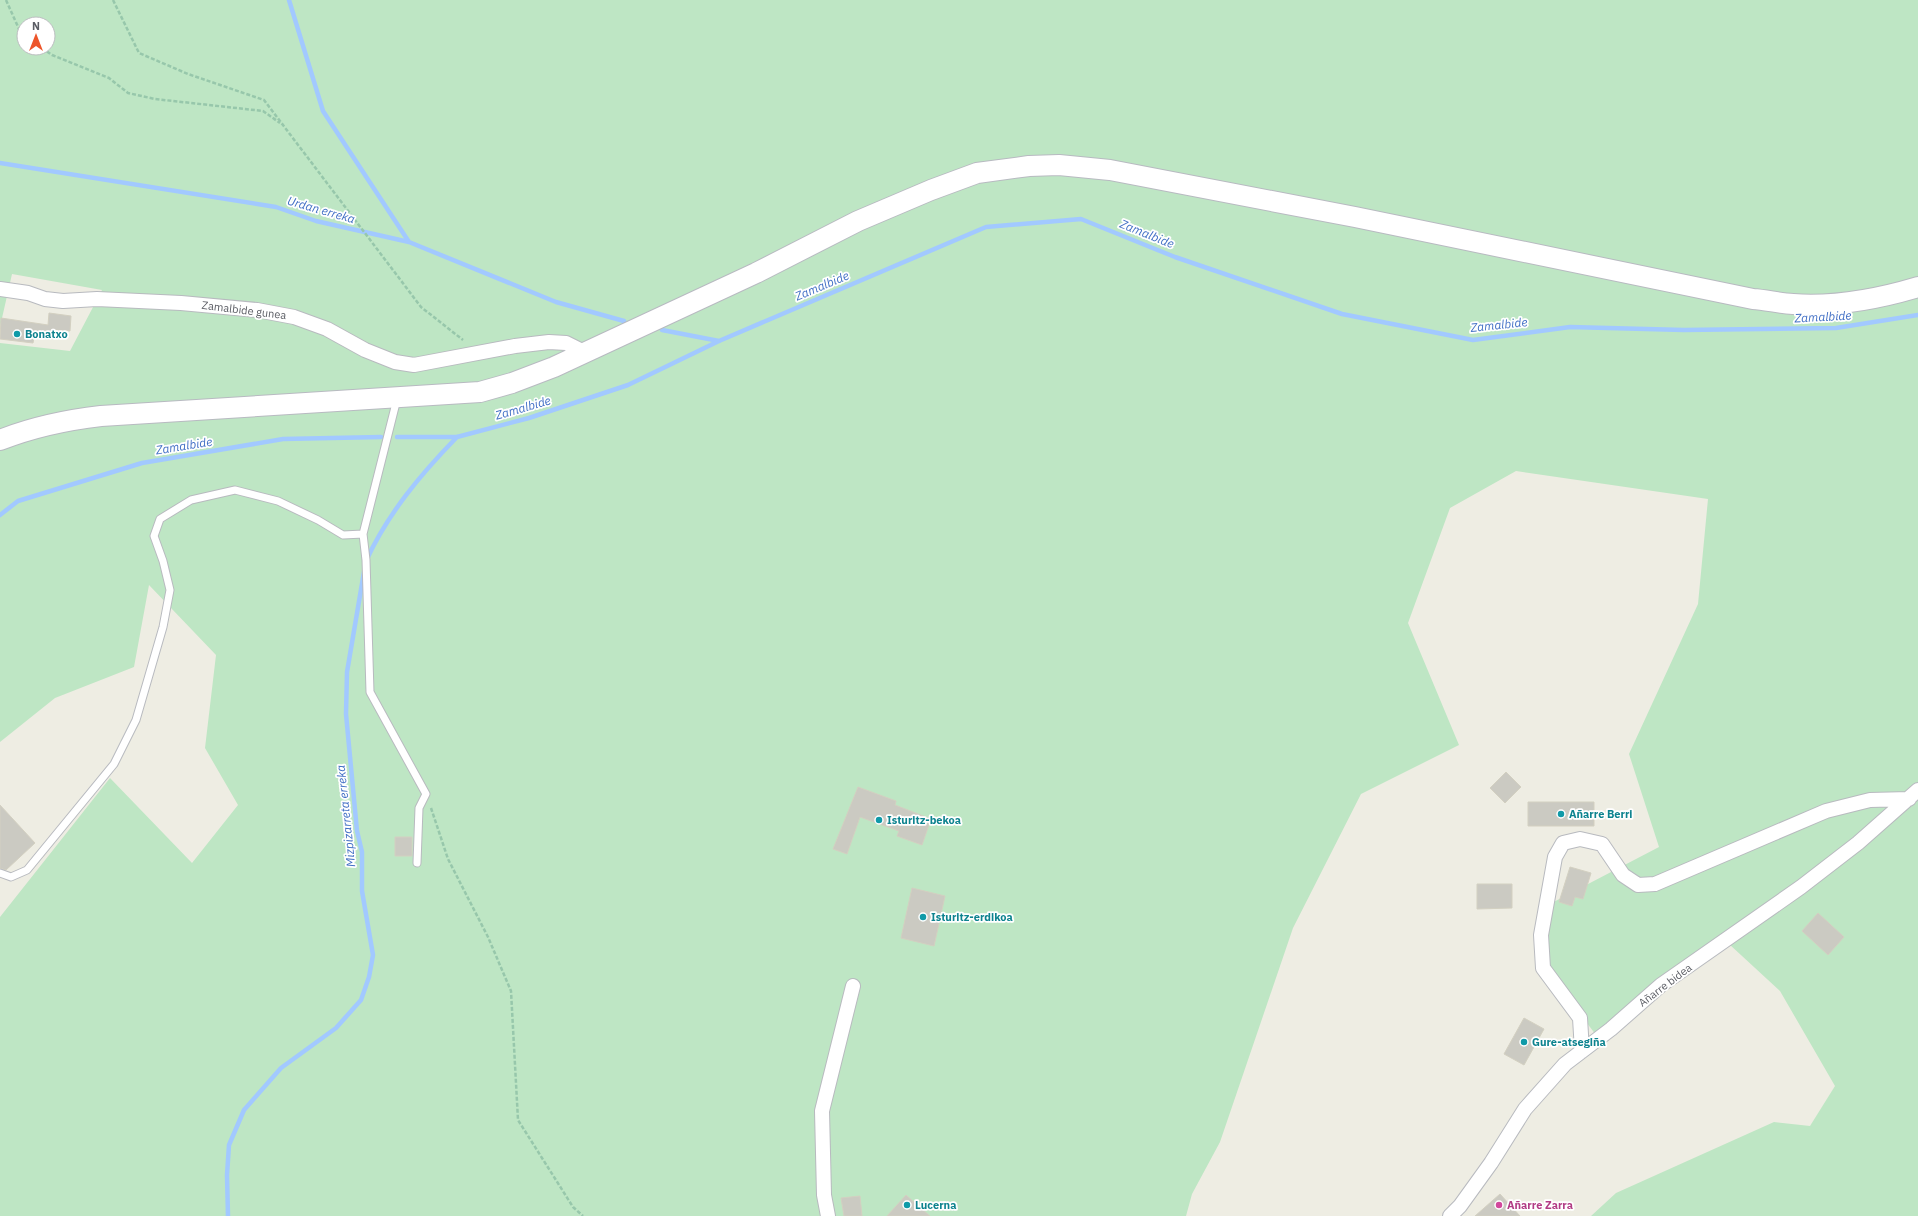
<svg xmlns="http://www.w3.org/2000/svg" width="1918" height="1216" viewBox="0 0 1918 1216" font-family="'IBM Plex Sans',sans-serif">
  <style>
    .green { fill: #bee6c4; fill-rule: evenodd }
    .lines { fill: none; stroke-linecap: round; stroke-linejoin: round }
    .stream { stroke: #a2c9ff; stroke-width: 4.5 }
    .building { fill: #cbcac2; stroke: #d3d0c1 }
    .lane-casing { stroke: #b8babf; stroke-width: 9 }
    .street-casing { stroke: #b8babf; stroke-width: 16 }
    .secondary-casing { stroke: #b8bac1; stroke-width: 22 }
    .path { stroke: #97c7ab; stroke-width: 2.5; stroke-dasharray: 4 2; stroke-linecap: butt }
    .lane { stroke: #fff; stroke-width: 7 }
    .street { stroke: #fff; stroke-width: 14 }
    .secondary { stroke: #fff; stroke-width: 20 }
    .culture-dot { fill: #0f9aa8; stroke: #fff; stroke-width: 1.5 }
    .hotel-dot { fill: #d1479c; stroke: #fff; stroke-width: 1.5 }
    .labels { text-anchor: middle; stroke-width: 3.5; stroke-linejoin: round; paint-order: stroke }
    .street-label { font-size: 11px; fill: #5b5d64; stroke: #fff }
    .culture-label { font-size: 11px; font-weight: bold; fill: #0d838f; stroke: #fff; text-anchor: start }
    .hotel-label { font-size: 11px; font-weight: bold; fill: #b23c85; stroke: #fff; text-anchor: start }
    .water-label { font-size: 12px; font-style: italic; fill: #416fc5; stroke: #fff }
  </style>
  <rect width="100%" height="100%" fill="#eeede3"/>
  <!-- green -->
  <path class="green" d="M0 0H1918V1216H1591L1616 1193 1774 1122 1810 1126 1835 1086 1780 991 1729 944 1599 1039 1547 970 1544 907 1659 847 1629 754 1698 604 1708 499 1516 471 1450 508 1408 623 1459 745 1361 794 1293 928 1220 1142 1192 1194 1186 1216H0V917L110 778 192 863 238 805 205 748 216 655 149 585 134 667 55 698 0 742V343L70 351 102 290 12 274 0 327ZM24 24H48V48H24Z"/>
  <g class="lines">
    <!-- stream -->
    <path class="stream" d="M289 0 323 111 409 242
      M0 163 276 207 316 221 409 242 556 302 624 321
      M662 330 719 341
      M397 437H457L529 418 628 385 719 341 986 227 1081 219 1175 257 1342 314 1473 340 1570 327 1684 330 1836 328 1918 315
      M0 515 18 501 142 463 283 439 381 437
      M366 561C388 513 421 474 457 437
      M228 1216 227 1175 229 1145 244 1110 281 1068 336 1028 361 1000 369 977 373 955 362 891V852L357 831 346 714 347 672 364 572"/>
  </g>
  <!-- building -->
  <path class="building" d="M49 313 71 316 70 331 54 330 53 339 34 338 33 343 0 339 1 318 48 325Z
    M1506 772 1521 787 1505 803 1490 788Z
    M858 787 896 801 895 805 931 819 922 845 897 836 899 831 860 817 847 854 833 849Z
    M1528 802H1594V826H1528Z
    M0 805 35 843 6 870 0 868Z
    M395 837H412V856H395Z
    M1570 867 1591 873 1583 899 1575 897 1572 906 1559 902Z
    M1477 884H1512V908L1477 909Z
    M912 888 945 896 934 946 901 938Z
    M1818 913 1844 937 1828 955 1802 931Z
    M1524 1018 1544 1029 1524 1065 1504 1054Z
    M1500 1194 1520 1216H1475Z
    M906 1195 930 1216H887Z
    M860 1196 862 1216H844L841 1198Z"/>
  <g class="lines">
    <defs>
      <path id="lane" d="M397 399 363 534 366 560 370 692 426 794 419 808 417 863
        M0 873 11 877 27 870 114 764 136 720 163 627 170 590 163 561 154 536 160 519 191 500 235 490 278 501 318 520 343 535 363 534"/>
      <path id="street" d="M0 289 28 293 45 299 63 301 97 299 181 303 257 310 294 317 327 329 365 350 395 362 414 365 515 346 549 342 566 343 586 353
        M1582 1051 1580 1018 1543 968 1541 935 1555 857 1563 843 1580 839 1602 844 1623 875 1638 885 1655 884 1826 811 1870 800 1909 799
        M828 1216 824 1195 822 1111 853 986
        M1450 1216 1460 1206 1491 1163 1525 1109 1565 1064 1611 1029 1661 985 1801 887 1858 843 1918 790"/>
      <path id="secondary" d="M0 440C33 427 66 420 101 416L480 392 512 383 554 367 756 273 858 221 931 190 977 173 1029 166 1059 165 1110 170 1355 217 1753 299C1766 300 1779 303 1793 304 1835 307 1878 299 1918 287"/>
    </defs>
    <!-- lane casing -->
    <use href="#lane" class="lane-casing"/>
    <!-- street casing -->
    <use href="#street" class="street-casing"/>
    <!-- secondary casing -->
    <use href="#secondary" class="secondary-casing"/>
    <!-- path -->
    <path class="path" d="M6 0 19 29 24 33
      M113 0 139 53 188 74 264 100 421 307 463 340
      M42 48 52 55 109 78 128 93 155 99 263 111 280 123
      M431 808 448 859 488 937 511 991 518 1120 573 1207 583 1216"/>
    <!-- lane -->
    <use href="#lane" class="lane"/>
    <!-- street -->
    <use href="#street" class="street"/>
    <!-- secondary -->
    <use href="#secondary" class="secondary"/>
  </g>
  <!-- markers -->
  <g class="culture-dot">
    <circle cx="17" cy="334" r="4"/>
    <circle cx="1561" cy="814" r="4"/>
    <circle cx="879" cy="820" r="4"/>
    <circle cx="923" cy="917" r="4"/>
    <circle cx="1524" cy="1042" r="4"/>
    <circle cx="907" cy="1205" r="4"/>
  </g>
  <circle class="hotel-dot" cx="1499" cy="1205" r="4"/>
  <g class="labels">
    <!-- street labels -->
    <g class="street-label">
      <text transform="translate(244 310) rotate(7)" y="4">Zamalbide gunea</text>
      <text transform="translate(1665 985) rotate(-37)" y="4">Añarre bidea</text>
    </g>
    <!-- culture labels -->
    <g class="culture-label">
      <text x="25" y="338">Bonatxo</text>
      <text x="1569" y="818">Añarre Berri</text>
      <text x="887" y="824">Isturitz-bekoa</text>
      <text x="931" y="921">Isturitz-erdikoa</text>
      <text x="1532" y="1046">Gure-atsegiña</text>
      <text x="915" y="1209">Lucerna</text>
    </g>
    <!-- hotel labels -->
    <g class="hotel-label">
      <text x="1507" y="1209">Añarre Zarra</text>
    </g>
    <!-- water labels -->
    <g class="water-label">
      <text transform="translate(321 210) rotate(16)" y="4">Urdan erreka</text>
      <text transform="translate(1147 234) rotate(22)" y="4">Zamalbide</text>
      <text transform="translate(822 286) rotate(-23)" y="4">Zamalbide</text>
      <text transform="translate(1823 317) rotate(-3)" y="4">Zamalbide</text>
      <text transform="translate(1499 325) rotate(-6)" y="4">Zamalbide</text>
      <text transform="translate(523 408) rotate(-16)" y="4">Zamalbide</text>
      <text transform="translate(184 446) rotate(-9)" y="4">Zamalbide</text>
      <text transform="translate(346 816) rotate(-96)" y="4">Mizpizarreta erreka</text>
    </g>
  </g>
  <!-- north arrow -->
  <g transform="translate(36 36)"><circle r="19" fill="#ffffff" stroke="#bdbec1"/>
  <path d="M0-3L7 15L0 10L-7 15Z" fill="#ed552a"/>
  <text y="-6" font-size="11" font-weight="bold" text-anchor="middle" fill="#5b5d64">N</text>
  </g>
</svg>
